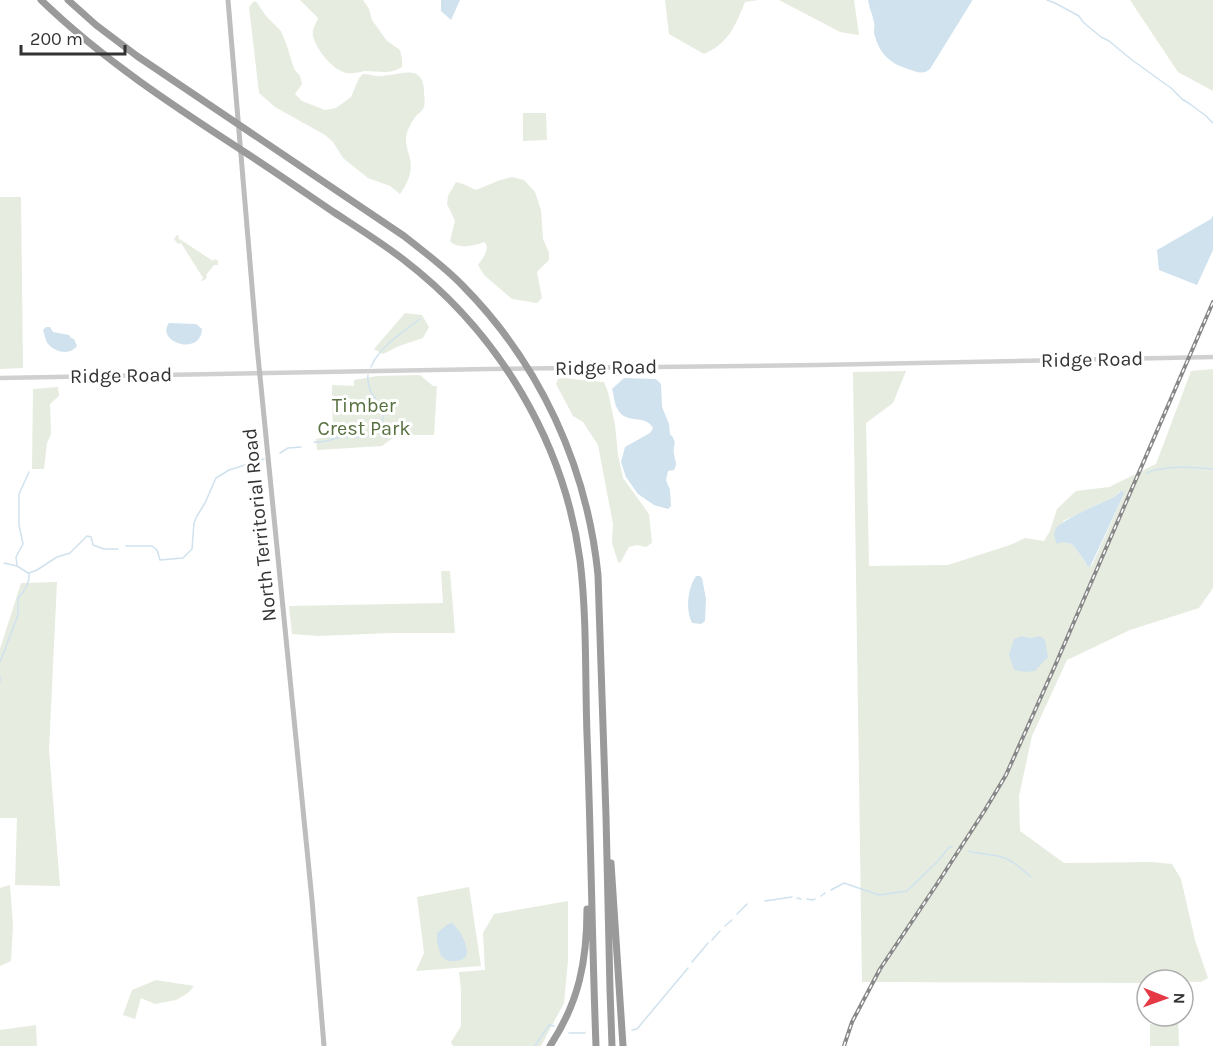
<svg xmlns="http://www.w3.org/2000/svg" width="1213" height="1046" viewBox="0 0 1213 1046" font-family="Karla,sans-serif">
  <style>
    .green { fill: #e6ecdf; fill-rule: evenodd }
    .water { fill: #cfe2ee }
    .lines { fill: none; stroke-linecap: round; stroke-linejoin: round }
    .stream { stroke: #cfe2ee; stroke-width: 1.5 }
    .tertiary { stroke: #d0d0d0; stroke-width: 4.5 }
    .secondary { stroke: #bdbdbd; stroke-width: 5 }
    .motorway { stroke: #9a9a9a; stroke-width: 7 }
    .rail-casing { stroke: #888; stroke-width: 4 }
    .rail { stroke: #fff; stroke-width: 1.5; stroke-dasharray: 4.5; stroke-linecap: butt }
    .labels { text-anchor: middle; stroke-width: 6; stroke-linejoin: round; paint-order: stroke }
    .street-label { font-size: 20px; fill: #333; stroke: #fff }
    .park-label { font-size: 20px; fill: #56703f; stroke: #fff }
  </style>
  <rect width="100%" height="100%" fill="#fff"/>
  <!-- green -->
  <path class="green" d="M300 0H363L369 9 372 20 387 41 400 50 402 59V67C390 75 378 71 365 71 359 72 353 74 347 73 333 71 316 49 313 36 312 29 316 24 318 18Z
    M665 0H758L745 2C735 26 729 43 704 54L669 34Z
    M779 0H854L859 35 840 32Z
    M1130 0H1213V91L1178 72Z
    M256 1 266 16 281 31 287 46 294 69 300 76 302 84 295 94 302 101 325 110 336 108 351 97 359 78 363 74C369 74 375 77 381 76 399 76 423 62 424 91 424 96 426 104 423 109 422 111 417 115 416 116 412 121 407 130 406 137 406 144 407 149 409 155 414 170 408 182 400 194L390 186 368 178 343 158 333 142 325 135 275 107 259 93 249 7 253 2Z
    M523 113H546L547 140 523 141Z
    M512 177 524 180 535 192 541 210 543 239 549 253V260L537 272 542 298 537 303 512 299 484 275 478 265C483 258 491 248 484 242 473 246 459 250 450 241L455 221 447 204 448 196 456 182 463 184 476 190 500 180Z
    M0 197H21L23 368 0 369Z
    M177 235 179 236 178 238 213 261 215 259 218 261V265H214L206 275 207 278 202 281H201L203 278 181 243 178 244 174 239Z
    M405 313 422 315 429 327 423 338 399 346 383 354 374 349Z
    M1213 369V588L1199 608 1130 630 1067 660 1032 736 1019 796 1020 831 1064 863 1152 862 1172 864 1181 879 1195 940 1208 978 1201 982 1147 980V983L862 982 853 372 906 371 893 403 866 423 869 566 948 565 1010 545 1025 538 1044 541 1050 531 1057 509 1076 491 1109 487 1156 464 1191 371ZM1120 491 1123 496 1092 565 1090 567 1087 566 1085 561 1072 544 1062 542 1063 521 1114 497ZM1022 636 1031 638 1040 637 1025 672Z
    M420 375 433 386H437L434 435H397L382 446 317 450 316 439 333 435 332 385 354 386V380L377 376Z
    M562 378 604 382 608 392 615 425 618 455 623 478 649 514 652 543 646 547 637 545 629 547 620 563 618 562 612 543 613 524 598 445 583 422 573 416 556 384 558 379Z
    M58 387 59 396 50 404 51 434 47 443 44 469H32L33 389Z
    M441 571H450L455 633H391L318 636 292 634 289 606 443 603Z
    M57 582 49 750 60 886 15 885 17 818H0V649L21 583Z
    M10 885 13 925 11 961 0 966V888Z
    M469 887 481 966 416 971 424 953 417 897Z
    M568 901V960L564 1003 541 1046H453L451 1042 461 1026V991L459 972 485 970 483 933 494 914Z
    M156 980 194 986 188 993 176 1000 155 1004 141 998 135 1019 123 1015 132 990Z
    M1170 1016H1178L1179 1046H1150V1024H1170Z
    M36 1025 37 1046H0V1030Z"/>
  <!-- water -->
  <path class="water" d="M441 0H460L451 20 441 11Z
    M868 0H972V1L930 69C923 75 917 72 908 69 889 63 879 53 874 33 874 29 875 26 874 23 873 15 869 8 868 0Z
    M1213 215V250L1197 285 1159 270 1157 250 1211 219Z
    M169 323 196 324 202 329C201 357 155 342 169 323Z
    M46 327H50L53 332 69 335 71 338 74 339 77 346C70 355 57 353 49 345 45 341 45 335 43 330Z
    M624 378 656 379 661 384 662 407 669 424 670 434C679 444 672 444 674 454 675 462 678 462 674 470L668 471 666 480 670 490 671 506 668 509 654 505 638 494 626 477 621 462 625 447 650 433 653 428C645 413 625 426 617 408 614 403 614 395 612 389Z
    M1121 491 1124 492 1123 496 1090 567 1087 566 1085 561 1072 544 1062 542 1057 544C1055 539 1053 534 1055 530 1060 520 1102 503 1114 497Z
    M696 576H700L702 578 706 599 705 621 701 624 692 623C685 609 688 588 696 576Z
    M1022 636 1031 638 1040 636 1045 640 1048 657 1035 671 1025 672 1014 670 1009 655 1014 639Z
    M452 923C459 928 474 953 463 959 460 961 453 961 448 961L441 956 437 942V933L448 924Z"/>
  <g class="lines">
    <!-- stream -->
    <path class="stream" d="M1047 0 1055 3 1079 16 1083 22 1101 37 1109 41 1132 60 1171 88 1182 99 1190 104 1206 116 1213 123
      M371 367C378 348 404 331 420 319
      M314 442C322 443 329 440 337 438 354 434 374 444 382 422 383 418 385 413 383 408 381 405 379 404 377 401 371 394 367 384 368 375
      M280 453 288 448 301 447
      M1147 473C1162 465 1196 467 1213 469
      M126 546H152L157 550 160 560 183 558 192 549 194 523 197 516 205 503 216 478 229 470 264 459
      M4 563 17 566 28 573
      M17 566 16 557 23 544 19 525V494L29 472
      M29 573 37 570 57 557 70 553 87 536 91 537 93 545 104 549H118
      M0 662 18 615V598C25 591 30 584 29 574
      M0 676V682
      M969 851C979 854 988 854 998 856 1011 859 1021 868 1031 877
      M831 890 844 883 879 895 907 891 938 861 949 847H952
      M821 896 825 893
      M797 898 801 899
      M807 899 812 900 815 899
      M765 901 792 897
      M737 914 747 904
      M725 926 732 920
      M712 940 720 931
      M692 962 708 943
      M632 1030 637 1029 688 968
      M569 1033H585
      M535 1046 549 1025 554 1026"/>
    <!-- tertiary -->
    <path class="tertiary" d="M0 378 489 369 818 365 1213 357"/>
    <!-- secondary -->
    <path class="secondary" d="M228 0 257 346 312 900 324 1046"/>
    <!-- motorway -->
    <path class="motorway" d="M41 0C102 59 172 105 243 151 274 171 304 192 335 213 358 228 382 243 404 260 499 333 564 442 580 560 587 617 585 677 587 735 591 839 592 942 596 1046
      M68 0 96 25 137 56 404 236C424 252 445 267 463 286 540 364 587 466 598 575L606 816 610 990 612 1046
      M611 863 623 1046
      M550 1046C579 1002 587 961 587 909"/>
    <defs>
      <path id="rail" d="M844 1046 852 1022 880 969 937 884 985 810 1006 775 1054 668 1213 302"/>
    </defs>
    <!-- rail casing -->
    <use href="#rail" class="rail-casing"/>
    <!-- rail -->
    <use href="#rail" class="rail"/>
  </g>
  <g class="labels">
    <!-- street labels -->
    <g class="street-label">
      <text transform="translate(1092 359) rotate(-1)" y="7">Ridge Road</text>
      <text transform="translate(606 367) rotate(-1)" y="7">Ridge Road</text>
      <text transform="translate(121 375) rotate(-1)" y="7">Ridge Road</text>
      <text transform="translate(259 525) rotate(-96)" y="7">North Territorial Road</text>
    </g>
    <!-- park labels -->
    <g class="park-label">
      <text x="364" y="412">Timber<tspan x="364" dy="23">Crest Park</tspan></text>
    </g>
  </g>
  <!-- north arrow -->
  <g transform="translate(1165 998) rotate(91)"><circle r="28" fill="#ffffff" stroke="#adadad" stroke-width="1.5"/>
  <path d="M0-4.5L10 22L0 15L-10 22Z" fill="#e63946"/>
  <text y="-9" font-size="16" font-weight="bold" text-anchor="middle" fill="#333333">N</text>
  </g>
  <!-- scale -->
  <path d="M21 45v9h104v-9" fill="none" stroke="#333333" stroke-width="3"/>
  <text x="30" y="45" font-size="18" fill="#333333" stroke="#ffffff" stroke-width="4.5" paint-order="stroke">200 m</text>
</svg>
